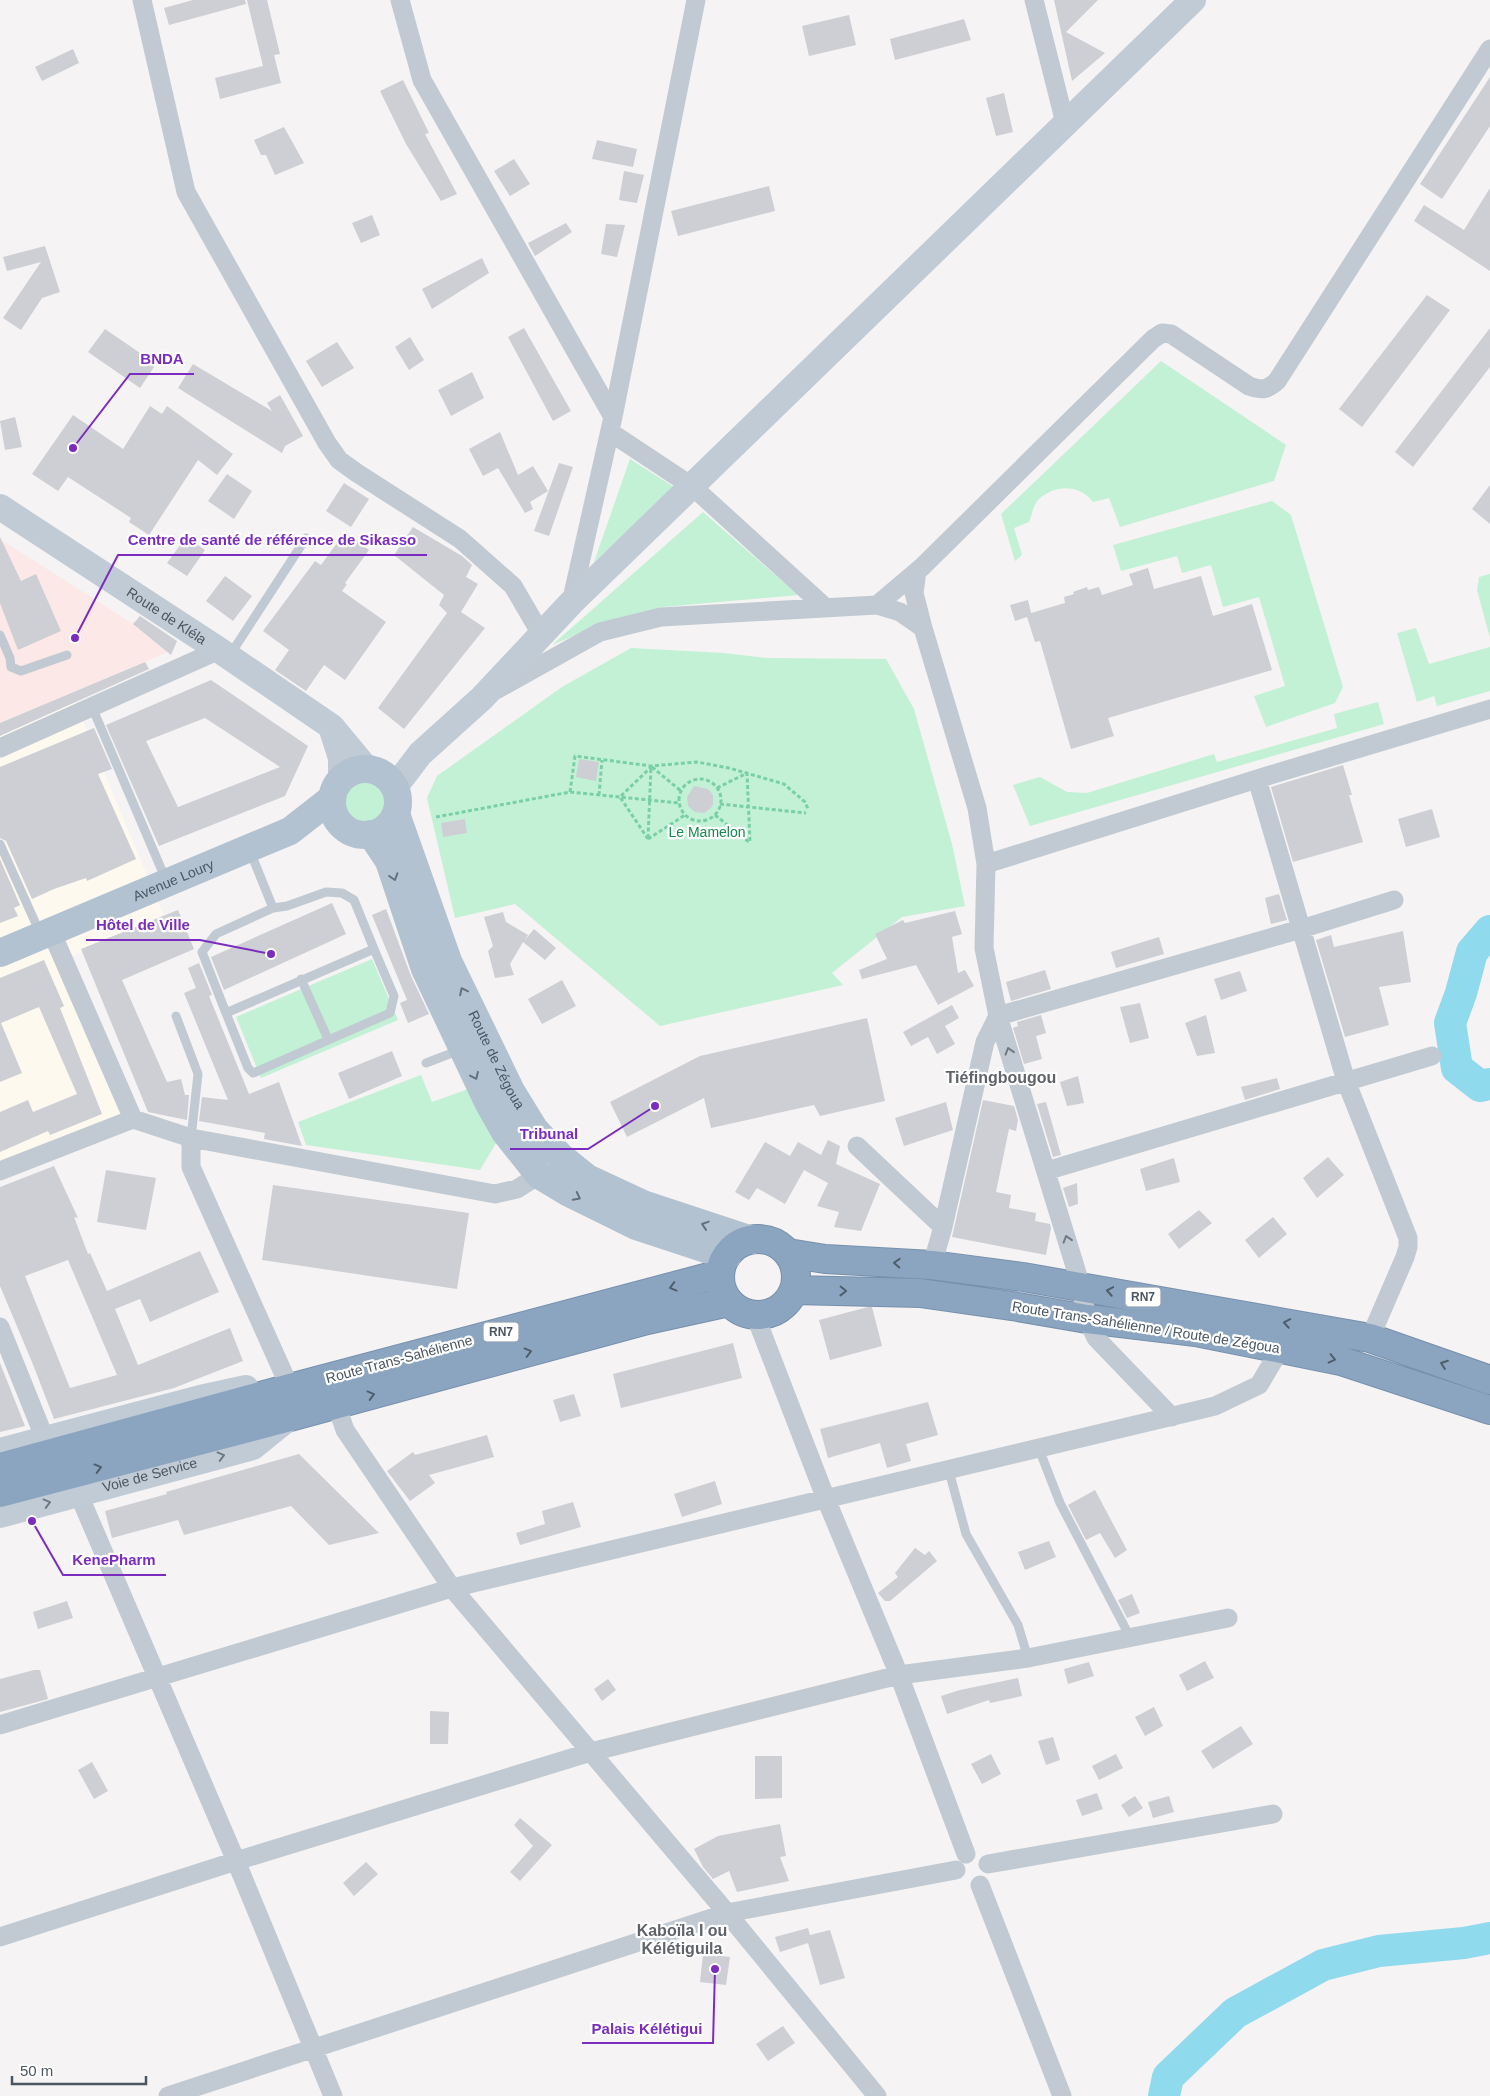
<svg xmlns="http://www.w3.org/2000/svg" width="1490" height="2096" viewBox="0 0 1490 2096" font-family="Arial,sans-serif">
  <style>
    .commercial { fill: #fdf9ef }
    .medical { fill: #fce8e6 }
    .green { fill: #c3f1d5 }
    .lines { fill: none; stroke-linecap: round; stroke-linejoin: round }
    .river { stroke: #90daee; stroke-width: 32 }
    .building { fill: #cdcfd5; fill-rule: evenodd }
    .highway-casing { stroke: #7690ad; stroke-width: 30 }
    .path { stroke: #7ad0a6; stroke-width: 3; stroke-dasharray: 4 2.5; stroke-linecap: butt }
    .lane { stroke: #c1cad2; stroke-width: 9 }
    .street { stroke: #c1cad2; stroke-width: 19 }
    .secondary { stroke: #c1cbd6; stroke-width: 26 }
    .primary { stroke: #b3c2d1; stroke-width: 28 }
    .highway { stroke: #8ba5c1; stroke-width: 28 }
    .oneway { stroke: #64717d }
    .oneway2 { stroke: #6e7983 }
    .oneway3 { stroke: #505e6b }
    .oneway4 { stroke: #6e7984 }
    .labels { text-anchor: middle; stroke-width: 4.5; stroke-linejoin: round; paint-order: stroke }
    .shield { fill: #fff; stroke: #808990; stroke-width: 1 }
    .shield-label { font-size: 12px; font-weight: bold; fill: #4a5661 }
    .street-label { font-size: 14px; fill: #4a5661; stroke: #fff }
    .park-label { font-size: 14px; fill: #17864f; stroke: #fff }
    .quarter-label { font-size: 16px; font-weight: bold; fill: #5f6368; stroke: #fff }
    .leader { fill: none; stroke: #7b2cbf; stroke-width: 2 }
    .callout-dot { fill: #7b2cbf; stroke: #fff; stroke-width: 2 }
    .callout-label { font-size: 15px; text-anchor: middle; font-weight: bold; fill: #7b2cbf; stroke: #fff; stroke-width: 4.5; stroke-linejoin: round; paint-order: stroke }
  </style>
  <rect width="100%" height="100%" fill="#f5f3f3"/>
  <!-- commercial -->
  <path class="commercial" d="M74 700 165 918 72 956 133 1119 0 1175V733Z"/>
  <!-- medical -->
  <path class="medical" d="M0 539 133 624 168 652 0 723Z"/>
  <!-- green -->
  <path class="green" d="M1161 361 1286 445 1274 481 1120 527 1109 498 1093 502C1080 484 1054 484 1038 500 1033 506 1032 515 1029 522L1014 528 1022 555 1015 561 1001 514Z
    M630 459 674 487 594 562Z
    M1272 501 1291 515 1343 687 1335 703 1266 727 1254 696 1285 686 1259 597 1223 607 1211 565 1182 573 1177 556 1121 571 1113 545Z
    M703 512 798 595 663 607 604 623 552 645Z
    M1490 574V638L1477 590 1479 577Z
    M1416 628 1429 664 1490 647V691L1437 706 1434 696 1417 702 1397 633Z
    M631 648 724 653 767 658 886 659 914 709 952 844 965 906 902 917 832 973 843 985 660 1026 515 904 455 918 427 798 437 776 562 687Z
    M1378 702 1384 724 1030 826 1013 785 1040 777 1067 792 1087 793 1214 754 1217 762 1337 728 1334 714Z
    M341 802a24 24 0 1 1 48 0a24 24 0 1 1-48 0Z
    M372 959 398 1020 261 1078 236 1017Z
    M421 1075 432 1102 474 1087 498 1140 480 1170 306 1145 298 1122Z"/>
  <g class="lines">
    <!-- river -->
    <path class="river" d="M1490 931 1472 952 1461 993 1450 1023 1457 1068 1480 1086 1490 1084
      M1164 2096 1168 2077 1235 2013 1323 1965 1379 1951 1464 1943 1490 1938"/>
  </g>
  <!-- building -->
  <path class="building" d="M193 0H245L246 4 169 25 164 8Z
    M247 0H267L280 54 274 55 281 83 220 99 215 78 263 66Z
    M1054 0H1098L1066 32 1105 53 1072 81Z
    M849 15 856 45 809 56 802 26Z
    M964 19 971 40 895 60 890 39Z
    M73 49 79 63 42 81 35 67Z
    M1490 77V126L1442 199 1420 184Z
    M403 80 429 133 425 134 457 194 441 201 406 144 380 91Z
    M1004 93 1013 132 996 136 986 98Z
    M284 127 304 163 275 175 266 155H261L254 140Z
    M597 140 637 149 633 167 592 159Z
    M514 159 530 184 510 196 494 171Z
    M624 171 644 175 637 203 619 200Z
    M769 186 775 211 678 236 671 211Z
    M1490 188V271L1414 221 1424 205 1464 230Z
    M372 215 380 235 361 243 352 223Z
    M566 223 572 232 535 256 528 243Z
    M606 224 625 225 617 257 601 254Z
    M45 246 60 292 42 298 21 330 3 318 41 262 7 271 3 257Z
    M482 258 489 273 432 309 422 289Z
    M1427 295 1450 310 1362 427 1339 409Z
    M524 328 571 411 553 421 508 337Z
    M1490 328V367L1413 467 1395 452Z
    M105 329 156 364 140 388 88 352Z
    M410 337 424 360 409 370 395 347Z
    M337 342 354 368 322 387 306 361Z
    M193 364 272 411 267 403 280 395 303 436 285 446 282 453 178 388Z
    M472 372 484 398 451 416 438 390Z
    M150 406 162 414 167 406 233 454 217 475 198 460 149 535 129 522 131 518 68 477 58 491 32 474 73 415 123 449Z
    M15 417 22 447 5 450 0 421Z
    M500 432 518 475 533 466 548 491 530 502 533 509 525 513 498 468 483 476 469 449Z
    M559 463 573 467 549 536 534 531Z
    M227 474 252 491 234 519 208 501Z
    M344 483 369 499 351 527 326 511Z
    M1490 485V524L1472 509Z
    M413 527 462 556 472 565 466 577 478 584 461 612 485 628 404 729 378 708 447 613 439 605 444 595 394 555Z
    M345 532 369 550 345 583 347 584 342 591 386 622 345 680 324 665 306 691 275 670 289 650 263 631 315 561 321 565Z
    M0 537 21 581 36 574 61 631 18 650 0 603Z
    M186 537 205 550 187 576 167 563Z
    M1148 568 1154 589 1201 576 1213 616 1252 604 1272 670 1108 718 1114 736 1071 749 1040 641 1035 642 1027 617 1015 621 1010 605 1028 600 1031 613 1065 603 1064 597 1074 594 1073 592 1087 587 1088 590 1099 587 1102 595 1133 585 1129 574Z
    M225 576 252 596 233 621 206 601Z
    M140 616 177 641 171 655 133 624Z
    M145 662 149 669 0 736V723Z
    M211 680 308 746 285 796 159 846 106 725ZM205 718 280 767 178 807 146 741Z
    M94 728 112 769 98 774 136 859 87 881 86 878 54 889 32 899 6 841 0 838V767Z
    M579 759 599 762 596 781 576 777Z
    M1343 765 1352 795H1349L1363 842 1293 862 1271 787Z
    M694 786 708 789 713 795V804L711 808 704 813 695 812 688 806 687 797Z
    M1432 809 1440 837 1406 847 1398 819Z
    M465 819 467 833 443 837 441 823Z
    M0 859 20 905 14 908 18 916 0 923Z
    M1279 894 1287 920 1271 924 1265 898Z
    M332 903 346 934 224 990 211 957Z
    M386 909 411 976 429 1014 408 1023 400 1003 407 1000 372 915Z
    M178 910 194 949 122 980 167 1082 181 1079 185 1095H189L187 1120 148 1112 81 949Z
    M955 911 962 934 952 937 958 973 965 970 974 986 938 1005 916 965 862 979 859 970 887 959 875 934 903 920 905 923Z
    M503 912 506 922 528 935 524 941 534 929 556 948 545 960 523 942 510 964 514 975 495 978 488 951 493 946 484 917Z
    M1403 931 1411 982 1379 987 1389 1025 1345 1037 1316 940 1331 935 1334 947Z
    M1159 937 1164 954 1116 968 1111 952Z
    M44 960 64 1006 60 1008 102 1114 50 1135 48 1131 0 1152V1112L28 1100 33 1112 77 1094 39 1007 1 1023 22 1073 0 1082V978Z
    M199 963 212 995 209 996 249 1094 279 1082 302 1146 264 1139 265 1133 199 1121 202 1097 228 1100 184 993 196 988 188 968Z
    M1045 970 1051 989 1011 1001 1006 982Z
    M1240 971 1247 991 1221 1000 1214 979Z
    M562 980 576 1006 542 1024 528 999Z
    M1140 1003 1149 1038 1130 1043 1120 1007Z
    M952 1005 959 1018 945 1026 955 1044 937 1054 928 1037 911 1046 903 1032Z
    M1041 1015 1046 1033 1036 1036 1042 1059 1024 1064 1013 1028 1018 1026 1017 1022Z
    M1206 1015 1215 1053 1197 1056 1185 1023Z
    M867 1018 885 1101 820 1116 814 1105 711 1128 704 1098 627 1137 610 1102 700 1056Z
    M392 1051 402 1076 349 1099 338 1073Z
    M1078 1076 1084 1103 1067 1106 1060 1082Z
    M1277 1078 1280 1089 1245 1100 1241 1087Z
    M983 1100 1014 1106 1018 1120 1016 1131 1009 1129 996 1192 1011 1195 1009 1208 1036 1213 1035 1221 1050 1224 1051 1228 1046 1255 952 1237Z
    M946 1102 953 1130 904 1146 895 1118Z
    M1046 1102 1061 1155 1053 1157 1037 1104Z
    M828 1140 840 1146 836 1164 880 1184 861 1231 834 1227 839 1212 817 1206 828 1183 804 1170 785 1204 757 1188 749 1200 735 1192 765 1142 790 1156 798 1142 821 1155Z
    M1328 1157 1344 1175 1317 1198 1303 1178Z
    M1174 1158 1180 1182 1146 1191 1140 1169Z
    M54 1166 78 1218 74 1217 88 1254 90 1253 107 1291 200 1251 219 1292 150 1322 140 1299 115 1309 138 1365 230 1328 243 1361 174 1388 54 1419 32 1362 0 1286V1187ZM68 1260 117 1375 70 1388 25 1276Z
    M106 1170 156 1178 146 1230 97 1222Z
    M1077 1183 1078 1204 1069 1207 1063 1188Z
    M273 1185 469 1213 457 1289 262 1260Z
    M1199 1210 1212 1223 1179 1249 1168 1234Z
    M1273 1217 1287 1234 1259 1258 1245 1240Z
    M868 1307H872L882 1346 830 1360 819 1320Z
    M733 1343 742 1378 621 1408 613 1374Z
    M0 1363 25 1426 0 1432Z
    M574 1394 581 1416 560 1422 553 1400Z
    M928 1402 938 1435 906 1444 911 1461 887 1468 880 1443 828 1458 820 1429Z
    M487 1435 494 1457 429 1475 435 1483 410 1501 387 1471 413 1452 415 1455Z
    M299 1454 379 1533 329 1545 291 1506 184 1535 178 1520 112 1538 105 1511 167 1494 166 1492Z
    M715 1481 722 1504 682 1517 674 1494Z
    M1095 1490 1127 1550 1115 1558 1100 1533 1086 1540 1068 1505Z
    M573 1502 581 1527 520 1545 516 1533 545 1524 542 1511Z
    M1049 1541 1056 1557 1025 1570 1018 1552Z
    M915 1548 925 1555 929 1551 937 1561 890 1601H885L878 1593 898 1577 895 1573Z
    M1132 1594 1140 1613 1127 1618 1118 1600Z
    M67 1601 73 1618 38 1629 33 1612Z
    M1205 1661 1214 1678 1187 1691 1179 1675Z
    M1089 1662 1094 1676 1068 1684 1064 1669Z
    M34 1670H40L48 1699 0 1712V1679Z
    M1018 1678 1022 1696 990 1703 989 1700 947 1714 941 1696 960 1690Z
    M608 1679 616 1690 602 1701 594 1689Z
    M1154 1707 1163 1726 1145 1736 1135 1717Z
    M430 1711 449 1712 448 1744H430Z
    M1241 1726 1253 1744 1213 1769 1201 1751Z
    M1053 1737 1060 1760 1046 1765 1038 1741Z
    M991 1754 1001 1774 982 1784 971 1764Z
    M1116 1754 1123 1768 1099 1780 1092 1766Z
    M755 1756H782V1798L755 1799Z
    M92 1762 108 1791 94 1799 78 1770Z
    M1097 1793 1103 1809 1082 1816 1076 1800Z
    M1135 1796 1143 1808 1129 1817 1121 1805Z
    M1169 1796 1174 1812 1153 1818 1148 1802Z
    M520 1818 552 1845 520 1881 510 1872 533 1846 514 1825Z
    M780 1824 786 1856 780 1857 789 1881 737 1892 729 1871 713 1879 703 1867 694 1849 718 1836Z
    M366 1862 378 1874 354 1896 343 1883Z
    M808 1928 810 1935 830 1930 845 1978 820 1985 808 1943 780 1952 775 1937Z
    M703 1954 730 1957 726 1985 700 1982Z
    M783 2026 795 2043 768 2061 756 2044Z"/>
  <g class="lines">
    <defs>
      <path id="highway" d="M720 1277a38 38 0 1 1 76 0a38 38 0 1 1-76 0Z
        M788 1253 825 1259 932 1265 1023 1277 1370 1338 1490 1380
        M794 1290 920 1293 1018 1307 1087 1319 1196 1332 1341 1361 1490 1410
        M0 1467 290 1388 720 1274
        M0 1493 290 1417 647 1320 729 1302"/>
    </defs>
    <!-- highway casing -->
    <use href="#highway" class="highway-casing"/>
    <!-- path -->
    <path class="path" d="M652 767 681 791
      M679 800a21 21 0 1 1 42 0a21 21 0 1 1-42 0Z
      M717 788 747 773 750 842
      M570 792 575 756 651 766 697 762 729 768 784 784 805 802 808 809
      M599 795 602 760
      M720 804 806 813
      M715 815 749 842
      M436 817 570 792 679 803
      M648 838 651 767
      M648 839 620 797 651 767
      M648 839 685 815"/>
    <!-- lane -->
    <path class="lane" d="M0 635 10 658 11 667 21 671 67 655
      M230 655 306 538
      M92 707 166 880
      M0 844 40 933
      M250 851 273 908
      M326 892 342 893 354 900 374 949 226 1013 202 952 216 934 273 908 287 906Z
      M301 979 328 1039
      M226 1013 248 1068 253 1073 258 1071 390 1013 394 996 374 949
      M176 1016 198 1074 191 1138
      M426 1063 460 1050
      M1039 1449 1060 1503 1130 1637
      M949 1471 966 1534 1018 1625 1028 1658"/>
    <!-- street -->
    <path class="street" d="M142 0 186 192 327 443 339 460 357 473 460 539 513 586 541 634
      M400 0 422 80 613 417
      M1034 0 1065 123
      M610 432 693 487 826 608
      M917 571 914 593 923 628
      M571 603 613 417 696 0
      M877 605 922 567 1153 339 1162 333 1171 334 1249 386C1261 390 1266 391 1277 381L1490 49
      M496 690 600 632 661 617 877 605 900 612 923 628 977 808 986 864 984 948 998 1016 1081 1286 1087 1319 1096 1338 1172 1417
      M0 748 219 650
      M1257 779 1346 1081 1408 1238V1247L1405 1257 1370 1338
      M986 864 1257 779 1490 709
      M51 931 133 1119
      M191 1138V1167L290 1388
      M857 1146 943 1227
      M0 1171 133 1119 191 1138 495 1194 517 1189 539 1175
      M1046 1171 1432 1056
      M932 1265 943 1227 985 1042 998 1016 1301 929 1394 900
      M755 1315 826 1499 899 1675 966 1854
      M0 1327 45 1439
      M336 1404 345 1430 452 1588 727 1913 877 2096
      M79 1495 236 1861 333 2096
      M0 1725 452 1588 1215 1406 1259 1385 1281 1348
      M988 1864 1273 1814
      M980 1885 1062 2096
      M0 1937 236 1861 591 1752 899 1675 1028 1658 1228 1618
      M168 2096 727 1913 956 1870"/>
    <!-- secondary -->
    <g class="secondary">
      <path id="s1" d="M0 507 219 650 332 727 366 768"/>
      <path d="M333 733 341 758V778"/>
      <path d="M395 787 420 754 482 698 571 603 1193 0"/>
      <path d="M0 1451 200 1398 246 1388"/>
      <path id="s2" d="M0 1515 253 1447 290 1417"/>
    </g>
    <!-- primary -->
    <g class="primary">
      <circle cx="365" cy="802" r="33"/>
      <path id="s3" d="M396 814 448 961 511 1091 535 1130 561 1157 587 1178 643 1204 752 1240"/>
      <path d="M371 834 389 861 425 969 488 1102 505 1132 539 1175 569 1193 636 1226 727 1256"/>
      <path id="s4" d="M0 953 290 831 331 799"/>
    </g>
    <!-- highway -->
    <use href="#highway" class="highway"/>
  </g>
  <!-- one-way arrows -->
  <defs><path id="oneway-chevron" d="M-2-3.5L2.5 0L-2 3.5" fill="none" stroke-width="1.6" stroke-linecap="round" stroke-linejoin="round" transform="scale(1.25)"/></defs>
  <g class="oneway">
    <use href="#oneway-chevron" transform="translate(394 877) rotate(72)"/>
    <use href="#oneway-chevron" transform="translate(463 991) rotate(-116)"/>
    <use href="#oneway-chevron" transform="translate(475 1076) rotate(65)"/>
    <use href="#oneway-chevron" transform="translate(577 1197) rotate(27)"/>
    <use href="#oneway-chevron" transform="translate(705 1225) rotate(-162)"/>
  </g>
  <g class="oneway2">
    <use href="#oneway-chevron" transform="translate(1009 1051) rotate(-107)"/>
    <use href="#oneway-chevron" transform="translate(1067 1239) rotate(-107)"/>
  </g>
  <g class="oneway3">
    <use href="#oneway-chevron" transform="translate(897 1263) rotate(-177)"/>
    <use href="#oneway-chevron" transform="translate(673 1287) rotate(165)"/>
    <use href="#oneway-chevron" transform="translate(843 1291) rotate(1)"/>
    <use href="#oneway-chevron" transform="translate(1110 1291) rotate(-170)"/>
    <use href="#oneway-chevron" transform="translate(1287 1323) rotate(-170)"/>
    <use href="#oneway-chevron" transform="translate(528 1352) rotate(-15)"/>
    <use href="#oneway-chevron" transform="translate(1332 1359) rotate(13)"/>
    <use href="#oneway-chevron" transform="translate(1444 1364) rotate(-160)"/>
    <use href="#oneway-chevron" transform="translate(371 1395) rotate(-15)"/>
    <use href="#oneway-chevron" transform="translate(98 1468) rotate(-15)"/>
  </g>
  <g class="oneway4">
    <use href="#oneway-chevron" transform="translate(221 1456) rotate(-15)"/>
    <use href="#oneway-chevron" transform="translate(47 1503) rotate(-15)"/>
  </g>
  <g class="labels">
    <!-- shield labels -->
    <g class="shield">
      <rect x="1125.5" y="1287.5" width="35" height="19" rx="4"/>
      <rect x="483.5" y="1322.5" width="35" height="19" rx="4"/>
    </g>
    <g class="shield-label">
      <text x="1143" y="1301">RN7</text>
      <text x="501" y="1336">RN7</text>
    </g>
    <!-- street labels -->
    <g class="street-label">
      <text dy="5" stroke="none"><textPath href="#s1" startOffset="199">Route de Kléla</textPath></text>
      <text dy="5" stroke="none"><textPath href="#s4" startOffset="188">Avenue Loury</textPath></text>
      <text dy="5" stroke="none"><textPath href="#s3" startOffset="266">Route de Zégoua</textPath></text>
      <text transform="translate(1146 1327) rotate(9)" y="5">Route Trans-Sahélienne / Route de Zégoua</text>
      <text transform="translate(399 1359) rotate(-15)" y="5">Route Trans-Sahélienne</text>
      <text dy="5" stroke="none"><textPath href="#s2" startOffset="155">Voie de Service</textPath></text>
    </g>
    <!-- park labels -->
    <g class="park-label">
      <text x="707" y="837">Le Mamelon</text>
    </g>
    <!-- quarter labels -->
    <g class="quarter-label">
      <text x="1001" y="1083">Tiéfingbougou</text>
      <text x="682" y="1936">Kaboïla I ou<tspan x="682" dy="18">Kélétiguila</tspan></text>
    </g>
  </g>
  <!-- callouts -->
  <path class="leader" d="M73 448L130 374H194M75 638L118 555H427M271 954L200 940H86M655 1106L588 1149H510M32 1521L63 1575H166M715 1969L713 2043H582"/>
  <g class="callout-dot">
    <circle cx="73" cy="448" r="5"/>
    <circle cx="75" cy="638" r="5"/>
    <circle cx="271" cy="954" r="5"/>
    <circle cx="655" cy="1106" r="5"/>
    <circle cx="32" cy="1521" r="5"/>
    <circle cx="715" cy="1969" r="5"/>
  </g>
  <g class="callout-label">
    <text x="162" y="364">BNDA</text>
    <text x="272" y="545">Centre de santé de référence de Sikasso</text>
    <text x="143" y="930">Hôtel de Ville</text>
    <text x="549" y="1139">Tribunal</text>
    <text x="114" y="1565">KenePharm</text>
    <text x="647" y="2034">Palais Kélétigui</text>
  </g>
  <!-- scale -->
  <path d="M12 2076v8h134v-8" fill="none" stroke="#4a5661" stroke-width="2.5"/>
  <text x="20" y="2076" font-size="15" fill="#4a5661" stroke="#ffffff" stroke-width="4" paint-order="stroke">50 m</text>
</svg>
